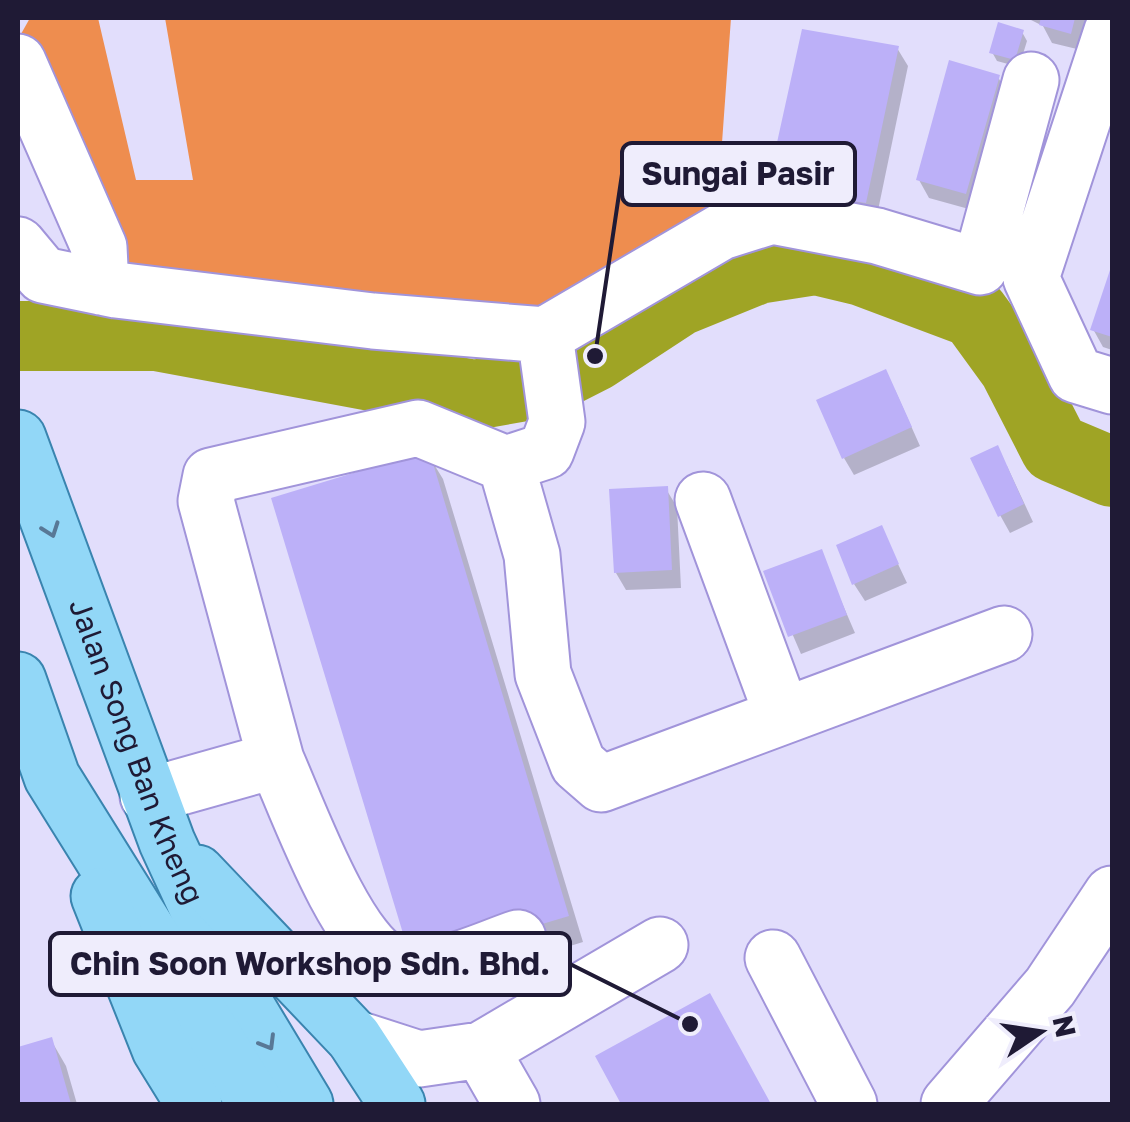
<svg xmlns="http://www.w3.org/2000/svg" width="1130" height="1122" viewBox="0 0 1130 1122" font-family="'Golos Text',sans-serif">
  <style>
    .forest { fill: #ee8d4f }
    .shadow { fill: #0003 }
    .lines { fill: none; stroke-linecap: round; stroke-linejoin: round }
    .river { stroke: #9fa425; stroke-width: 70 }
    .building { fill: #bcb0f8 }
    .minor-casing { stroke: #a194da; stroke-width: 59 }
    .major-casing { stroke: #3a84af; stroke-width: 59 }
    .minor { stroke: #fff; stroke-width: 55 }
    .major { stroke: #92d7f7; stroke-width: 55 }
    .oneway { stroke: #587896 }
    .labels { text-anchor: middle; stroke-width: 10; stroke-linejoin: round; paint-order: stroke }
    .street-label { font-size: 30px; fill: #1f1a35; stroke: #efedfc }
    .leader { fill: none; stroke: #1f1a35; stroke-width: 4 }
    .callout-dot { fill: #1f1a35; stroke: #efedfc; stroke-width: 4 }
    .callout { fill: #efedfc; stroke: #1f1a35; stroke-width: 4 }
    .callout-label { font-size: 32px; text-anchor: middle; font-weight: bold; fill: #1f1a35 }
  </style>
  <rect width="100%" height="100%" fill="#e2defc"/>
  <!-- forest -->
  <path class="forest" d="M30 18H98L136 180H193L165 18H731L717 212 540 315 123 272 21 34Z"/>
  <!-- shadow -->
  <path class="shadow" d="M1027 18H1089L1081 50 1052 43 1043 26Z
    M1022 32 1027 41 1019 67 997 61 992 52Z
    M897 48 908 66 876 220 780 206 770 188Z
    M998 77 1008 95 976 211 929 198 919 180Z
    M1112 270V350L1103 347 1093 329Z
    M895 390 920 446 854 475 844 458Z
    M427 453 443 479 583 942 430 989Z
    M1007 466 1033 522 1010 533 1000 515Z
    M666 489 677 507 681 588 626 590 616 573Z
    M881 528 907 583 865 601 854 584Z
    M820 552 855 633 801 654 766 573Z
    M710 996 769 1104H624L598 1057Z
    M51 1040 66 1066 77 1104H18V1049Z"/>
  <g class="lines">
    <!-- river -->
    <path class="river" d="M18 336H157L474 395 542 383 595 356 679 301 758 269 816 260 862 271 974 313 1014 368 1055 448 1112 472"/>
  </g>
  <!-- building -->
  <path class="building" d="M1041 18H1075L1071 34 1039 25Z
    M998 22 1024 30 1015 60 989 53Z
    M802 29 899 46 866 203 767 188Z
    M949 60 1000 75 966 194 916 180Z
    M1112 264V337L1090 330Z
    M886 369 912 427 842 459 816 400Z
    M998 445 1024 504 998 517 970 458Z
    M429 450 569 916 412 963 271 498Z
    M668 486 672 570 614 573 609 489Z
    M882 525 899 564 852 585 836 545Z
    M822 549 847 615 788 637 763 571Z
    M710 993 771 1104H621L595 1056Z
    M52 1037 71 1104H18V1047Z"/>
  <g class="lines">
    <defs>
      <path id="minor" d="M1112 31 1031 278 1076 375 1112 386
        M18 62 99 247 101 287
        M18 245 43 275 116 290 373 321 545 335 721 232 772 216 877 236 980 267 1031 80
        M506 464 546 451 557 422 545 335
        M703 500 782 714
        M276 760C297 807 346 944 392 963 427 979 484 949 518 938
        M148 796 276 760 206 501 211 476 418 428 506 464 532 555 543 674 578 764 601 784 1004 634
        M773 958 849 1104
        M354 1038 419 1059 481 1050 512 1104
        M481 1050 660 945
        M949 1104 1050 987 1112 894"/>
      <g id="major">
        <path id="s1" d="M18 438 167 842 231 981 305 1104"/>
        <path d="M18 680 52 777 256 1104"/>
        <path d="M197 873 354 1038 397 1104"/>
        <path d="M99 896 160 1049 194 1104"/>
      </g>
    </defs>
    <!-- minor casing -->
    <use href="#minor" class="minor-casing"/>
    <!-- major casing -->
    <use href="#major" class="major-casing"/>
    <!-- minor -->
    <use href="#minor" class="minor"/>
    <!-- major -->
    <use href="#major" class="major"/>
  </g>
  <!-- one-way arrows -->
  <defs><path id="oneway-chevron" d="M-2-3.5L2.5 0L-2 3.5" fill="none" stroke-width="1.6" stroke-linecap="round" stroke-linejoin="round" transform="scale(2.5)"/></defs>
  <g class="oneway">
    <use href="#oneway-chevron" transform="translate(51 530) rotate(70)"/>
    <use href="#oneway-chevron" transform="translate(268 1043) rotate(59)"/>
  </g>
  <g class="labels">
    <!-- street labels -->
    <g class="street-label">
      <text dy="10" stroke="none"><textPath href="#s1" startOffset="335">Jalan Song Ban Kheng</textPath></text>
    </g>
  </g>
  <!-- callouts -->
  <path class="leader" d="M595 356L622 174M690 1024L570 964"/>
  <g class="callout-dot">
    <circle cx="595" cy="356" r="10"/>
    <circle cx="690" cy="1024" r="10"/>
  </g>
  <g class="callout">
    <rect x="622" y="143" width="233" height="62" rx="10"/>
    <rect x="50" y="933" width="520" height="62" rx="10"/>
  </g>
  <g class="callout-label">
    <text x="738" y="185">Sungai Pasir</text>
    <text x="310" y="975">Chin Soon Workshop Sdn. Bhd.</text>
  </g>
  <!-- border -->
  <rect width="1130" height="1122" fill="none" stroke="#1f1a35" stroke-width="40"/>
  <!-- north arrow -->
  <g transform="translate(1040 1032) rotate(77)" stroke="#efedfc" stroke-width="8" paint-order="stroke">
  <path d="M0-8L18 38L0 25L-18 38Z" fill="#1f1a35"/>
  <text y="-15" font-size="28" font-weight="bold" text-anchor="middle" fill="#1f1a35">N</text>
  </g>
</svg>
